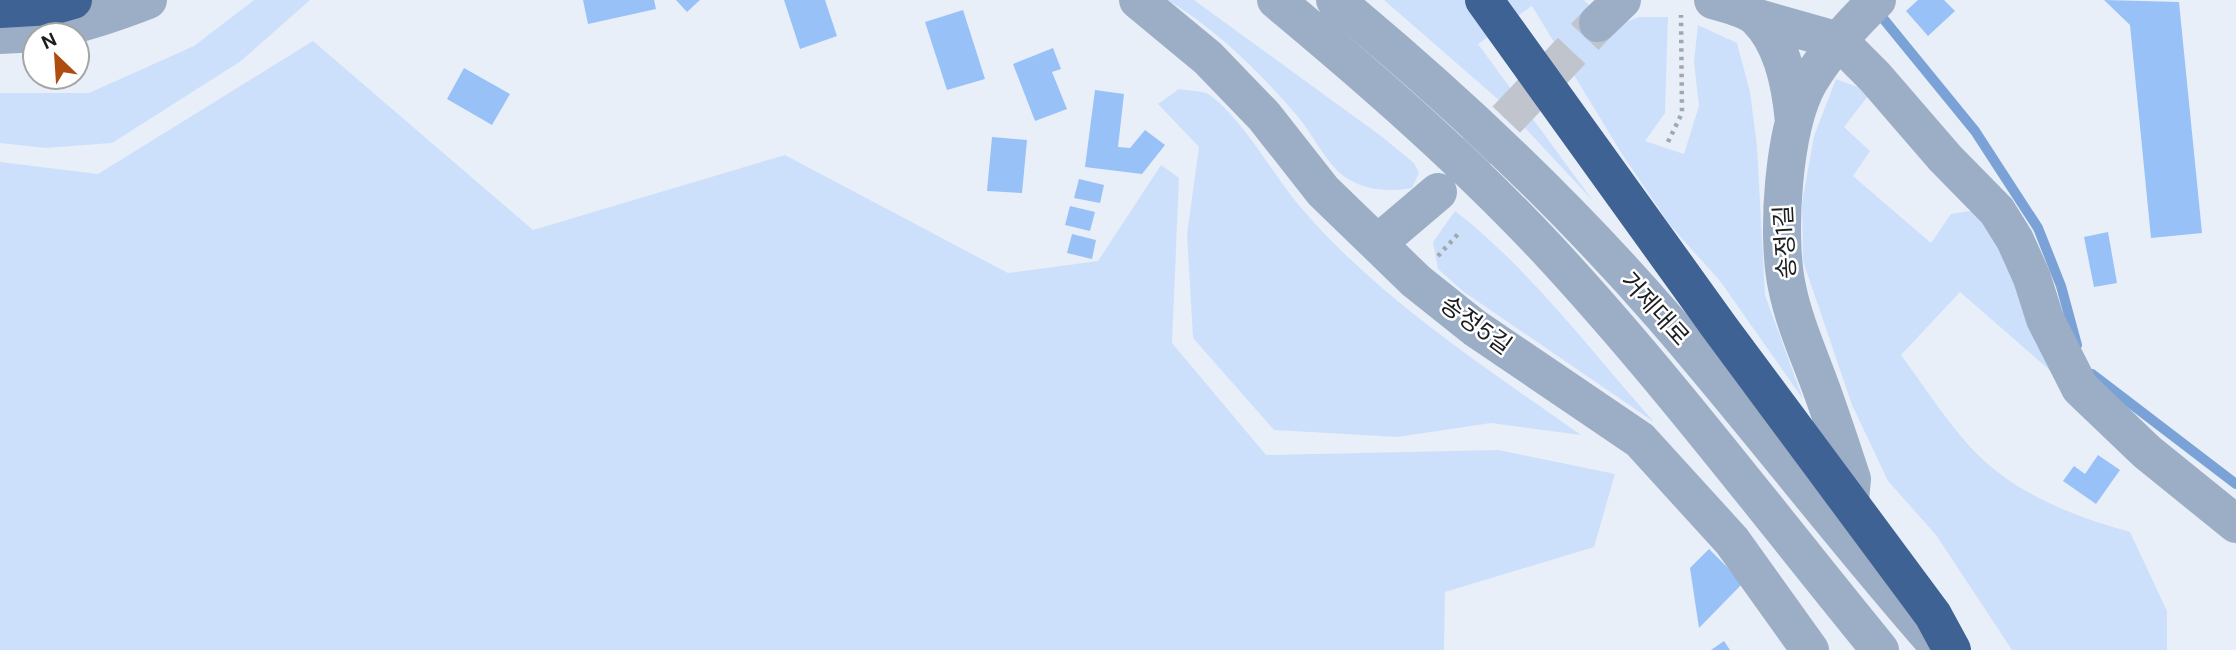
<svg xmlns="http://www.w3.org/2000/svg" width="2236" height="650" viewBox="0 0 2236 650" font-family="'DM Sans','Noto Sans KR',sans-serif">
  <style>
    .green { fill: #cde0fb }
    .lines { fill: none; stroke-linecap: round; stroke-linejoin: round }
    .stream { stroke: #7aa2d7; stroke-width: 10 }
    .building { fill: #98c1f8 }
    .minor-tunnel { stroke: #c0c5cd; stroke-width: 38; stroke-dasharray: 38 19; stroke-linecap: butt }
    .path { stroke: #a2a7ae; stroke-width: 4.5; stroke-dasharray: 3.5 5; stroke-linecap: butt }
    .minor { stroke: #9caec6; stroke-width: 38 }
    .highway { stroke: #3e6294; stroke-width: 38 }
    .labels { text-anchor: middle; stroke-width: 5; stroke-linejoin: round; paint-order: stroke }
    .street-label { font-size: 24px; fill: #1b1d20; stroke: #fff }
  </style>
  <rect width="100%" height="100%" fill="#e9eff8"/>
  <!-- green -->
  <path class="green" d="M254 0H310L241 61 112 143 45 148 0 143V93H89L194 46Z
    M1168 0H1194L1381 136 1414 163 1419 173 1412 188C1389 192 1365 191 1345 177 1329 167 1312 134 1299 118 1261 73 1218 31 1168 0Z
    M1384 0H1584L1610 28 1639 17H1668L1665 113 1645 141 1684 154 1699 106 1694 62 1698 25 1737 43 1750 92 1757 146 1765 295 1803 399 1720 281 1670 225 1622 154 1532 6 1478 44 1593 201 1500 101Z
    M313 41 533 230 785 155 1008 273 1098 261 1161 165 1179 178 1172 343 1266 455 1498 450 1615 474 1594 547 1445 592 1444 650H0V162L98 174Z
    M1836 79 1871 92 1844 127 1870 151 1853 176 1931 243 1951 214 1975 210 2009 262 2053 373 1960 292 1901 355C1924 386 1946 421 1973 450 2015 494 2073 516 2130 532L2167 611V650H2012L1936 535 1888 481 1852 405 1803 261 1802 203 1814 136Z
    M1179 89C1188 91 1203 90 1210 95 1244 121 1270 170 1297 203 1376 297 1481 364 1581 435L1491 423 1397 437 1274 430 1193 338 1187 234 1199 147 1158 104Z
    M1455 211C1527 266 1593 353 1654 422L1464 292 1438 269 1433 242Z"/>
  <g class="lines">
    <!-- stream -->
    <path class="stream" d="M1877 11 1975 131 2038 228 2061 286 2077 345
      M2092 374 2236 484"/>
  </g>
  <!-- building -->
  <path class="building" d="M583 0H654L656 9 588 24Z
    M676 0H700L687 12Z
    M784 0H825L837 36 800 49Z
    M1918 0H1944L1955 11 1928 36 1906 11Z
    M2104 0 2179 2 2202 233 2151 238 2130 25Z
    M963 10 985 79 947 90 925 22Z
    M1053 48 1061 69 1052 72 1067 109 1035 121 1013 64Z
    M464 68 510 94 492 125 447 99Z
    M1095 90 1124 94 1118 147 1130 148 1145 130 1165 145 1142 174 1085 167Z
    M992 137 1027 140 1022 193 987 191Z
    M1079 179 1104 185 1100 203 1074 198Z
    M1070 206 1095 212 1090 231 1065 225Z
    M2108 232 2117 283 2094 287 2084 237Z
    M1072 234 1096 240 1092 259 1067 253Z
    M2098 455 2120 470 2096 504 2063 481 2074 466 2085 474Z
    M1709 549 1743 583 1699 628 1690 568Z
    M1724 641 1730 650H1711Z"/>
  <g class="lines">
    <!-- minor-tunnel -->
    <path class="minor-tunnel" d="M1467 161 1598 23"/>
    <!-- path -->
    <path class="path" d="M1668 142 1682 113 1681 15
      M1438 256 1459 233"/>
    <!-- minor -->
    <path class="minor" d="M1138 0 1208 58 1264 116 1323 191 1416 281 1475 328 1640 440 1732 541 1810 650
      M1276 0C1371 79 1465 161 1549 251 1666 377 1771 517 1880 650
      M1335 0C1451 96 1564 202 1663 316 1754 421 1839 533 1931 638
      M1713 0C1726 4 1749 9 1758 19 1784 45 1791 88 1794 122
      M1758 18 1839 41 1875 77 1945 158 1997 211 2015 240 2032 278 2045 319 2080 388 2147 452 2236 524
      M1598 23 1622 0
      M0 35C52 34 99 19 148 0
      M1378 243 1438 192
      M1850 500 1852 479C1842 449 1832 418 1821 388 1809 355 1794 322 1787 287 1776 236 1783 128 1809 82 1827 52 1852 24 1877 0"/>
    <!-- highway -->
    <path class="highway" d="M1484 0 1720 328 1933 615 1952 650
      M0 9 52 6 73 0"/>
  </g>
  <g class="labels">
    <!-- street labels -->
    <g class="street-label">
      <text transform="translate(1785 242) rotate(-93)" y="8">송정1길</text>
      <text transform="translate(1655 309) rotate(48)" y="8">거제대로</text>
      <text transform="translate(1476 325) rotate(36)" y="8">송정5길</text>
    </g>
  </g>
  <!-- north arrow -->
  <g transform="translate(56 56) rotate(335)"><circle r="33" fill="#ffffff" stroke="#a4a5a6" stroke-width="2"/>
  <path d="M0-5L12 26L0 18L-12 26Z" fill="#ae4d0f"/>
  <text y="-10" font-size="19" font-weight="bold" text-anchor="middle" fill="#1b1d20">N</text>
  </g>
</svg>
